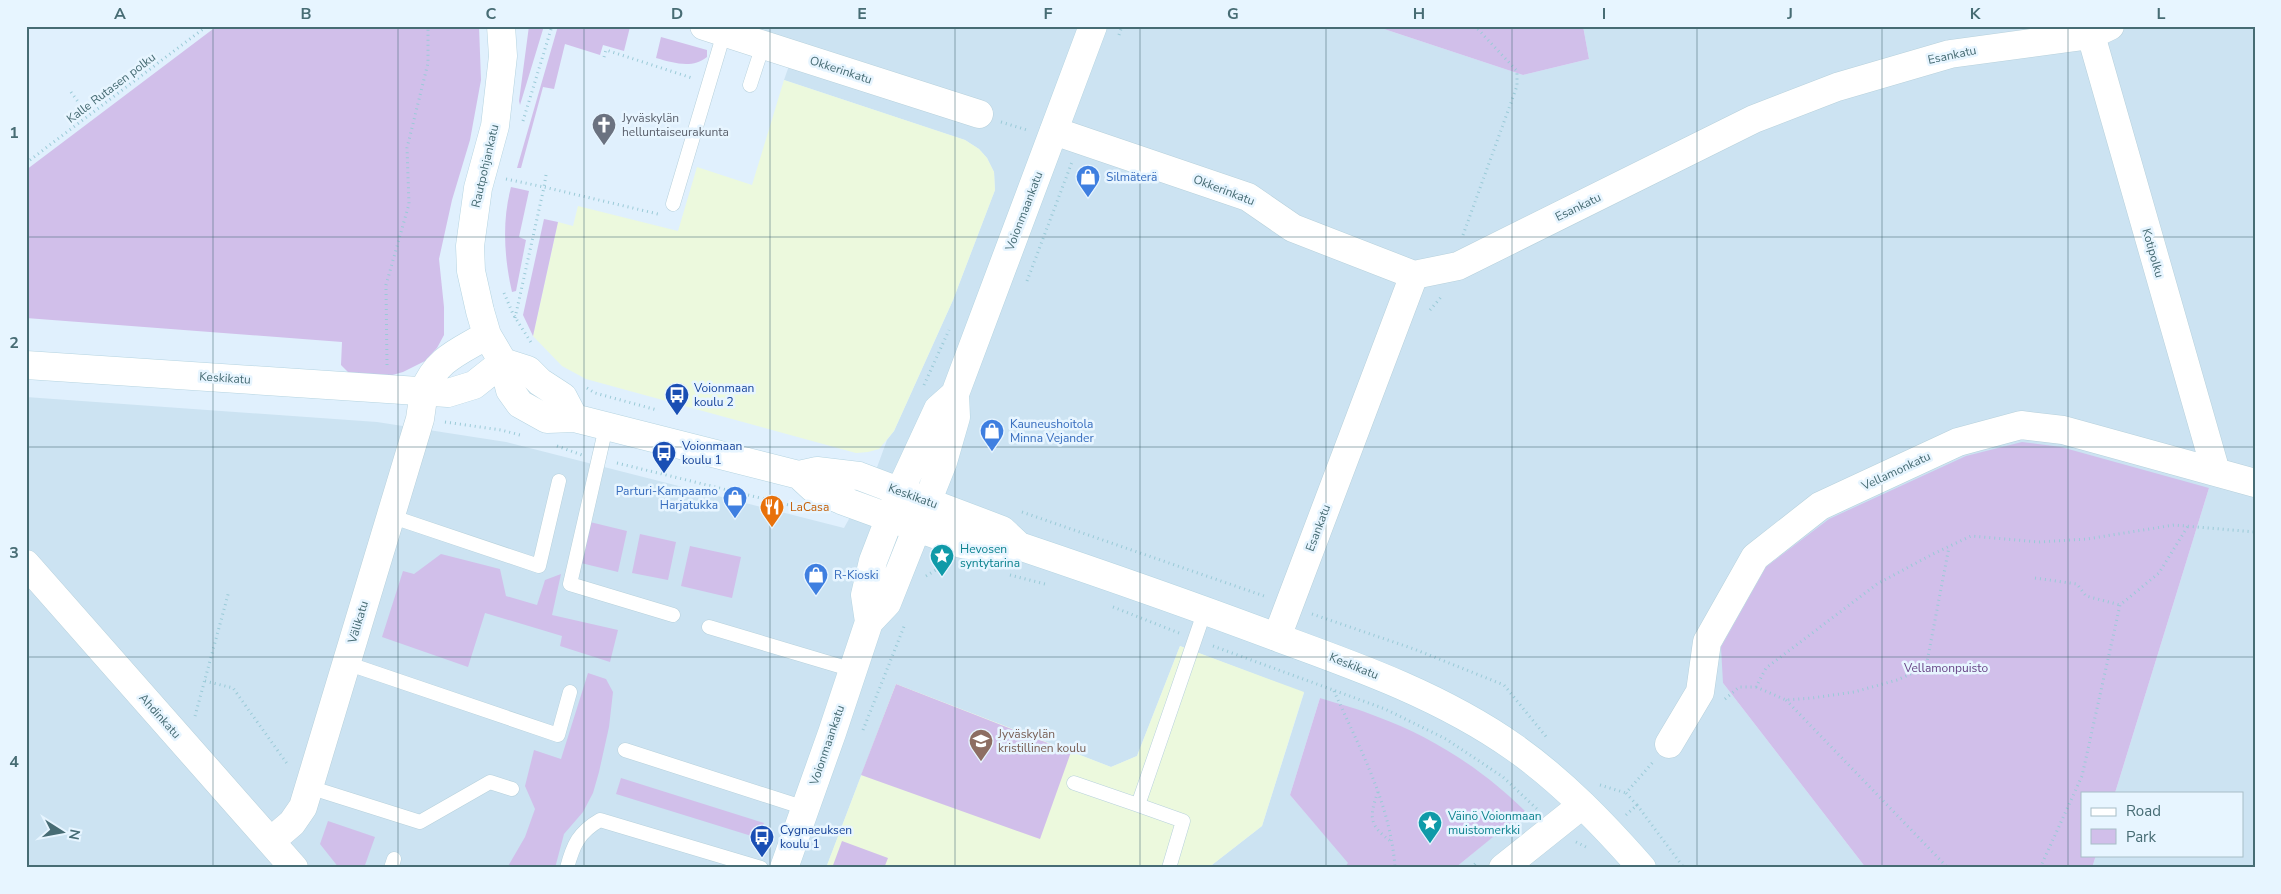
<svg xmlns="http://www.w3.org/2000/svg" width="2281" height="894" viewBox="0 0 2281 894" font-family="'Nunito Sans',sans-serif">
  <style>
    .residential { fill: #cce3f2 }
    .education { fill: #ecf9dd }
    .green { fill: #d1bfea }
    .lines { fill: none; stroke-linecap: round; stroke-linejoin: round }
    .lane-casing { stroke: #b7d1dc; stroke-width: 15 }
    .street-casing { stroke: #b7d1dc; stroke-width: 29 }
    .secondary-casing { stroke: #b5d4e1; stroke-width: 29 }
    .path { stroke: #9acad7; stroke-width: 3; stroke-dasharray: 1 4; stroke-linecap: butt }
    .lane { stroke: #fff; stroke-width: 14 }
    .street { stroke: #fff; stroke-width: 28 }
    .secondary { stroke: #fff; stroke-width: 28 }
    .grid { fill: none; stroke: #476c74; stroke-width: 1; stroke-opacity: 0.55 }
    .labels { text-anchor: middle; stroke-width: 5; stroke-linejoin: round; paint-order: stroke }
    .street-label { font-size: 12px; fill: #476c74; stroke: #e7f5ff }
    .worship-label { font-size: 12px; fill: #5b616d; stroke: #e7f5ff; text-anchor: start }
    .shop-label { font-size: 12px; fill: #366cbe; stroke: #e7f5ff; text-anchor: start }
    .transit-label { font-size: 12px; fill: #164399; stroke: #e7f5ff; text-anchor: start }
    .food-label { font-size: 12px; fill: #c56008; stroke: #e7f5ff; text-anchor: start }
    .culture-label { font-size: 12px; fill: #0d838f; stroke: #e7f5ff; text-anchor: start }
    .park-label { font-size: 12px; fill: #674486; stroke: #e7f5ff }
    .education-label { font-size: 12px; fill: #785e54; stroke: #e7f5ff; text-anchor: start }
    .neatline { fill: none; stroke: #476c74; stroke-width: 2 }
    .grid-label { font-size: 16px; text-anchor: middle; font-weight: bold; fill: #476c74 }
  </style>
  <rect width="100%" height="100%" fill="#e0f0fd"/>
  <!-- residential -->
  <path class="residential" d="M695 26H1375L1523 75 1589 59 1583 26H2255V868H2092L2096 855H2242V793H2115L2209 488 1723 683 1866 868H1455L1524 811 1320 698 1290 795 1349 863 1344 868H1208L1262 826 1304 693 1180 646 1137 756 1111 767 896 684 826 868H26V397L377 422 506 442 844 528 876 470 887 440 894 431 953 300 995 190 994 172 987 158 979 149 965 140 784 80 792 57Z"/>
  <!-- education -->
  <path class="education" d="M784 80 965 140 979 149 987 158 994 172 995 190 953 300 894 431 879 449 868 452 856 453 586 379 562 366 533 336 558 222 573 226 578 206 678 231 697 167 752 185Z
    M1180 646 1304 692 1262 826 1208 868H826L896 684 1111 767 1137 756Z"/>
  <!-- green -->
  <path class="green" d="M217 26H479L481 80 470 140 452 200 439 259 444 307V335L437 348 425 361 403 372 382 378 352 376 341 365 342 342 26 318V170Z
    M529 26H544L520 105 519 101Z
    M558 26 630 27 624 51 603 45 600 55 565 44 554 89 543 87 521 168H517Z
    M1375 26H1583L1589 59 1523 75Z
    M661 37 707 50V57C692 69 674 63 656 58Z
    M511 187 529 191 519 237 526 240 516 291 512 292C504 257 502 221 511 187Z
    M544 219 558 222 533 336 523 315Z
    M2022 442 2061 447 2209 488 2115 793H2082V855H2096L2092 868H1866L1723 683 1721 647 1766 567 1829 519 1966 456Z
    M590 522 627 531 618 572 581 563Z
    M640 534 676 542 668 580 632 573Z
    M690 546 741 557 732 598 681 586Z
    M441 554 500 569 506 596 537 605 545 580 561 574 552 615 618 630 610 662 560 646 562 636 485 613 468 667 382 637 403 571 414 574Z
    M588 673 606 679 613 692 609 727 599 772 593 793 583 812 564 834 555 868H507L525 837 535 809 525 786 534 750 561 759Z
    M896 684 1071 752 1040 839 861 775Z
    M1320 698C1339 704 1359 709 1378 717 1431 736 1485 771 1525 811L1455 868H1344L1348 863 1290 795Z
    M621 778 764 823 758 838 616 794Z
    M328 821 375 837 364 868H339L320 844Z
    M842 841 888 858 884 868H832Z"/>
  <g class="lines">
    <defs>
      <path id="lane" d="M750 85 763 45
        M673 204 724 33
        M606 427 570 584 673 615
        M390 516 539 566 559 481
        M709 627 853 670
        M346 663 558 735 570 692
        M625 750 805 808
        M1074 783 1138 805
        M309 787 420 822 490 782 512 789
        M391 868 394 859
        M567 868C573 845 579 832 600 820L761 868
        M1169 868 1183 821 1138 805 1205 610"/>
      <path id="street" d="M704 26 979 114
        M2091 35 2216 472
        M1054 131 1248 197 1293 228 1414 275
        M1414 275 1458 266 1754 119 1837 87 1950 54 2091 35 2110 26
        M26 564 294 868
        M1277 637 1414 275
        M1669 744 1700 692 1707 642 1755 557 1820 506 1958 442 2021 425 2063 430 2255 483
        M271 841 292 823 303 807 420 419 424 391
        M1503 868 1582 805"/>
      <path id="secondary" d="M501 26 503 56 495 126 478 188 470 246 471 271 480 311 487 335 503 362 510 390 520 404 547 419 574 418 799 475 813 488 841 500 962 544 995 550 1019 546
        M503 362 528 370 540 382 563 397 574 418
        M26 365 448 393 474 385 503 362
        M424 391C436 359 459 352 487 335
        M799 475 817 471 859 476 1002 530 1019 546C1105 575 1191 605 1276 637 1359 667 1443 697 1515 748 1563 782 1604 825 1642 868
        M869 622 887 603 943 462 956 417 955 394 1093 26
        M784 868 832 733 869 622 865 595 873 561 900 491 938 409 955 394"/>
    </defs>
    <!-- lane casing -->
    <use href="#lane" class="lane-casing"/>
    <!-- street casing -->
    <use href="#street" class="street-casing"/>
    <!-- secondary casing -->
    <use href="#secondary" class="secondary-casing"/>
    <!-- path -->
    <path class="path" d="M1119 35 1122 26
      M604 57 606 50 692 78
      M71 92 88 116
      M523 121 552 26
      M1001 122 1027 130
      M26 163 207 26
      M506 179 544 187 546 175
      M1463 235 1517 86V71L1475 26
      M1027 281 1072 162
      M504 293 513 314 532 344
      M1430 310 1442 296
      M515 318 544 187 658 214
      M387 365 386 285 409 204 407 148 428 63V26
      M924 385 949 330
      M587 388 595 393 657 410
      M445 422 501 430 520 435
      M557 446 582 455
      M617 463 793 506
      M1022 512 1267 597
      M1010 575 1045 584
      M926 576 944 565
      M2035 578 2077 584 2086 596 2120 605
      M1113 607 1179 633
      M1312 614 1414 649 1504 685 1548 739
      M1213 646 1385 709 1446 739 1503 777 1537 809
      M205 681 233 688 288 765
      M1756 687 1786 700 1812 698 1854 692 1897 680 1926 667 1949 547
      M1334 691C1359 747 1391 805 1395 868
      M1725 699 1739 687H1756L1766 668 1877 584 1933 554 1971 536 2039 542 2087 539 2174 525 2255 532
      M1786 700 1948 868
      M195 716 229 591
      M863 730 905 624
      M1600 785 1626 793
      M1378 792C1368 819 1370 826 1393 843
      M1637 805 1684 868
      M1626 815 1637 805 1626 793 1653 762
      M1576 842 1588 848
      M1471 868 1477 862
      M2040 868 2082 776 2120 605 2159 573 2188 526"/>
    <!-- lane -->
    <use href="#lane" class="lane"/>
    <!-- street -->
    <use href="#street" class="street"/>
    <!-- secondary -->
    <use href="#secondary" class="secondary"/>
  </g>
  <!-- grid -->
  <path class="grid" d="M213 26V868M398 26V868M584 26V868M770 26V868M955 26V868M1140 26V868M1326 26V868M1512 26V868M1697 26V868M1882 26V868M2068 26V868M26 237H2255M26 447H2255M26 657H2255"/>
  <!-- icons -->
  <defs>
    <symbol id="church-pin" viewBox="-11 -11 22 30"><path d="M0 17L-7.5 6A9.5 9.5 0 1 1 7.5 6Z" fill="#6b7280" stroke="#e7f5ff"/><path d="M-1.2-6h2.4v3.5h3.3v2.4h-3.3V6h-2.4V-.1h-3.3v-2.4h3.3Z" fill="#fff"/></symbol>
    <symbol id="shop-pin" viewBox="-11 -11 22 30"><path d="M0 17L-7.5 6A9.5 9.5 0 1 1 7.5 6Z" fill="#3f7fe0" stroke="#e7f5ff"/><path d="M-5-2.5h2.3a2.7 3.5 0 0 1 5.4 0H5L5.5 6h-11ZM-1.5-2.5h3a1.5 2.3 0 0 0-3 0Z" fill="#fff"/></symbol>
    <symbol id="bus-pin" viewBox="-11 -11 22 30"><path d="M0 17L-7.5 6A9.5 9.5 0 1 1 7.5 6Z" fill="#1a4fb4" stroke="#e7f5ff"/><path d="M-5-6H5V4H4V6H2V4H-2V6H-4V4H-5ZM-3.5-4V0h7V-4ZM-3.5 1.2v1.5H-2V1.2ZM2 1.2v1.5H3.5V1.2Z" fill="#fff"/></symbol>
    <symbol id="restaurant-pin" viewBox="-11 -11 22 30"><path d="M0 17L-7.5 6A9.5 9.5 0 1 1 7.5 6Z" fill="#e8710a" stroke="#e7f5ff"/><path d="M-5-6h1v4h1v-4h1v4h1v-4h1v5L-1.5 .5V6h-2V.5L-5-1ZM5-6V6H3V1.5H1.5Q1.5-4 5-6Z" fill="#fff"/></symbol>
    <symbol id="sight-pin" viewBox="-11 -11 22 30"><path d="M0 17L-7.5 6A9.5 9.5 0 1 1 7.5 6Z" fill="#0f9aa8" stroke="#e7f5ff"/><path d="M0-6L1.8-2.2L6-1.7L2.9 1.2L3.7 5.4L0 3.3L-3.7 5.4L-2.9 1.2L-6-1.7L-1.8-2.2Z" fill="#fff"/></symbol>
    <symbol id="school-pin" viewBox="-11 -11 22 30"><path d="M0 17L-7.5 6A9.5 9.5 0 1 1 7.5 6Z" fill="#8d6e63" stroke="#e7f5ff"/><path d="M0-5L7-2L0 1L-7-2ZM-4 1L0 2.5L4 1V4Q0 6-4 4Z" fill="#fff"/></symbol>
  </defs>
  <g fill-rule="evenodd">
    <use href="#church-pin" x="590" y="111" width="28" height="38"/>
    <use href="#shop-pin" x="1074" y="163" width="28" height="38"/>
    <use href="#bus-pin" x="663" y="381" width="28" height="38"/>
    <use href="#shop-pin" x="978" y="417" width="28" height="38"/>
    <use href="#bus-pin" x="650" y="439" width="28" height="38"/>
    <use href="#shop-pin" x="721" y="484" width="28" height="38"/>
    <use href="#restaurant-pin" x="758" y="493" width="28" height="38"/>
    <use href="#sight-pin" x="928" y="542" width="28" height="38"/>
    <use href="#shop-pin" x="802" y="561" width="28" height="38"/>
    <use href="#school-pin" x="967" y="727" width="28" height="38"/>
    <use href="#sight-pin" x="1416" y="809" width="28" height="38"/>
    <use href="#bus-pin" x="748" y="823" width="28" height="38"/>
  </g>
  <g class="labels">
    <!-- street labels -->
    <g class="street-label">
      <text transform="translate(1952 55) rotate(-12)" y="4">Esankatu</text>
      <text transform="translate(841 70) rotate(18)" y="4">Okkerinkatu</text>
      <text transform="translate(111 88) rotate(-37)" y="4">Kalle Rutasen polku</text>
      <text transform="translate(485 166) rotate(-77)" y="4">Rautpohjankatu</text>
      <text transform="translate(1224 190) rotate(21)" y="4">Okkerinkatu</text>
      <text transform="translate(1578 207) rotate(-26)" y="4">Esankatu</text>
      <text transform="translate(1024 211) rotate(-69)" y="4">Voionmaankatu</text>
      <text transform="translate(2153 253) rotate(74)" y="4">Kotipolku</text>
      <text transform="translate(225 378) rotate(4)" y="4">Keskikatu</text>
      <text transform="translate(1896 471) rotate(-25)" y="4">Vellamonkatu</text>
      <text transform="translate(913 496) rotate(20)" y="4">Keskikatu</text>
      <text transform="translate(1318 528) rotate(-69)" y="4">Esankatu</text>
      <text transform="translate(358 622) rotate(-73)" y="4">Välikatu</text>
      <text transform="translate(1354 666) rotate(22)" y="4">Keskikatu</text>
      <text transform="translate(160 716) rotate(48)" y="4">Ahdinkatu</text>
      <text transform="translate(827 745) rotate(-71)" y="4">Voionmaankatu</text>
    </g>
    <!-- worship labels -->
    <g class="worship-label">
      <text x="622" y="122">Jyväskylän<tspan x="622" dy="14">helluntaiseurakunta</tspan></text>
    </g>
    <!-- shop labels -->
    <g class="shop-label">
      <text x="1106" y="181">Silmäterä</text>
      <text x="1010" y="428">Kauneushoitola<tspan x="1010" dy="14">Minna Vejander</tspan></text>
      <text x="718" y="495" text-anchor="end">Parturi-Kampaamo<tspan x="718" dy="14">Harjatukka</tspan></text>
      <text x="834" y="579">R-Kioski</text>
    </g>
    <!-- transit labels -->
    <g class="transit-label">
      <text x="694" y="392">Voionmaan<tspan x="694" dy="14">koulu 2</tspan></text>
      <text x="682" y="450">Voionmaan<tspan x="682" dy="14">koulu 1</tspan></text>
      <text x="780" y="834">Cygnaeuksen<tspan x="780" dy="14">koulu 1</tspan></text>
    </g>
    <!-- food labels -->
    <g class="food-label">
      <text x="790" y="511">LaCasa</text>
    </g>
    <!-- culture labels -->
    <g class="culture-label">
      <text x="960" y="553">Hevosen<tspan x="960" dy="14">syntytarina</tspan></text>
      <text x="1448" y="820">Väinö Voionmaan<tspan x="1448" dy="14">muistomerkki</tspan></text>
    </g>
    <!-- park labels -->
    <g class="park-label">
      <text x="1946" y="672">Vellamonpuisto</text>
    </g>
    <!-- education labels -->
    <g class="education-label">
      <text x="998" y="738">Jyväskylän<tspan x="998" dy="14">kristillinen koulu</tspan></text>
    </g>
  </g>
  <!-- border -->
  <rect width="2281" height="894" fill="none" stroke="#e7f5ff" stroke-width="55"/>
  <!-- legend -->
  <rect x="2081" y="792" width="162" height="65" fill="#e7f5ff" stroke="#a7bec7"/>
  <rect x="2091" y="808" width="25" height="8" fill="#ffffff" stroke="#a7bec7"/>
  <text x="2126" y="816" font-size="15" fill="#476c74">Road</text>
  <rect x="2091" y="829" width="25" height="15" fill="#d1bfea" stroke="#a7bec7"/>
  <text x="2126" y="842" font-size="15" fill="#476c74">Park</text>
  <!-- north arrow -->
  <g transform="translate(62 832) rotate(101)" stroke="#e7f5ff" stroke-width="4" paint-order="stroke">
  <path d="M0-4L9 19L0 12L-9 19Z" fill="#476c74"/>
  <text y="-8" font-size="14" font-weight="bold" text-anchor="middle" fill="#476c74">N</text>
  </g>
  <rect x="28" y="28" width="2226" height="838" class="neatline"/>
  <g class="grid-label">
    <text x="120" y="19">A</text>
    <text x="306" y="19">B</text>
    <text x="491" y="19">C</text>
    <text x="677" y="19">D</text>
    <text x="862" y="19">E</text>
    <text x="1048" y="19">F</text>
    <text x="1233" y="19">G</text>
    <text x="1419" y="19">H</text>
    <text x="1604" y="19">I</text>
    <text x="1790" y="19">J</text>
    <text x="1975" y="19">K</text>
    <text x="2161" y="19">L</text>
    <text x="14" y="138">1</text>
    <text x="14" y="348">2</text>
    <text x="14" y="558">3</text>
    <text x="14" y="767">4</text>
  </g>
</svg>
